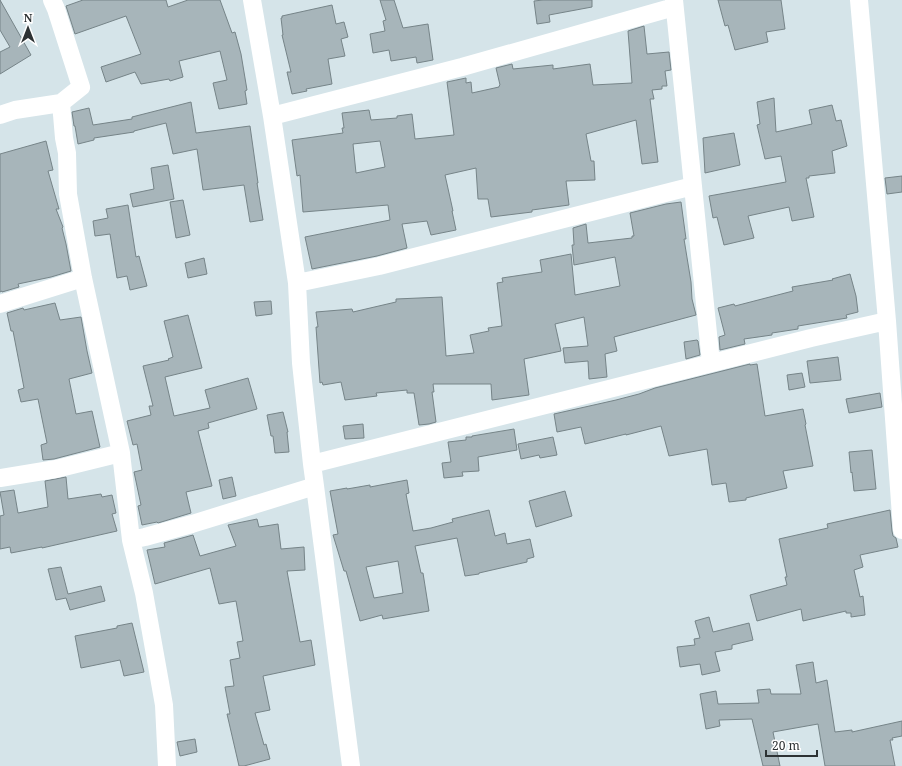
<svg xmlns="http://www.w3.org/2000/svg" width="902" height="766" viewBox="0 0 902 766" font-family="'Noto Serif',serif">
  <style>
    .building { fill: #a7b5ba; stroke: #768488; fill-rule: evenodd }
    .lines { fill: none; stroke-linecap: round; stroke-linejoin: round }
    .minor { stroke: #fff; stroke-width: 18 }
  </style>
  <rect width="100%" height="100%" fill="#d5e4e9"/>
  <!-- building -->
  <path class="building" d="M0 0 31 55 0 74V52L10 47 0 30Z
    M83 0H166L168 7 188 0H220L232 33 235 32 241 54 247 90 245 91 247 104 219 109 213 83 227 80 220 51 179 61 183 77 170 81 169 79 141 84 135 72 106 82 101 67 141 54 126 16 75 34 66 6Z
    M380 0H394L403 28 428 24 433 60 417 63 416 57 391 61 389 50 373 53 370 34 385 31 383 21 386 20Z
    M543 0H592V7L549 15 550 22 537 24 534 1Z
    M718 0H781L785 29 766 32 768 42 735 50 728 25 725 26Z
    M332 5 336 24 344 22 348 37 341 39 345 56 328 59 332 84 306 89 307 91 292 94 287 72H291L282 35H283L281 18H282V16Z
    M644 26 647 54 669 52 671 70 665 71 667 86H662V89L652 90 654 99H650L658 162 642 164 636 120 586 134 591 161H594L595 180 566 181 569 205 532 210V212L491 217 488 199H478L476 168 445 175 453 211H452L456 230 431 235 427 221 402 224 407 248 377 256 312 269 305 237 390 220 388 205 303 212 300 175 297 176 292 140 343 133 342 128H344L342 113 369 110 371 120 397 118V116L412 114 415 139 454 135 447 82 466 78V83L471 82 472 93 499 87V86L500 85 496 68 512 64 513 69 553 65V69L590 64 593 85 632 83 628 31ZM380 141 385 167 356 173 353 144Z
    M774 98 776 132 812 124 809 110 832 105 836 121 841 120 847 146 832 151 835 173 809 176V178H806L814 217 792 221 789 207 748 216 754 238 724 245 717 217 713 218 709 196 786 182 781 156 765 159 757 125 760 124 757 102Z
    M191 102 196 133 250 126 258 183H257L263 220 250 222 244 185 203 190 197 149 173 154 166 123 134 131V132L94 138V140L78 144 75 126H74L72 112 89 108 93 125 132 119V117Z
    M734 133 740 165 705 173 703 138Z
    M46 141 53 170 48 171 59 209H56L63 227 62 228 66 244 71 271 51 277 18 284 19 287 2 292V291L0 292V154Z
    M168 165 174 199 133 207 130 194 154 189 151 168Z
    M902 176V192L887 194 885 178Z
    M183 200 190 235 176 238 170 202Z
    M681 202 686 239H684L691 282 692 299 696 315 614 337 617 351 605 354 607 377 589 379 588 361 565 363 563 348 588 346 584 317 555 324 561 351 524 359 529 395 492 400 491 384H433L434 392H432L436 422 429 424 419 425 414 393H407V390L376 393 377 396 345 400 341 382 323 385 322 382 320 383 316 327H318L316 312 352 309 353 312 396 302V299L442 297 446 356 474 353 470 335 489 331 488 328 502 326 497 283 503 282 502 278 542 272 540 260 571 254 575 295 620 286 615 257 574 265 572 245H574L573 228 586 224 588 243 632 238V236H634L630 213 666 204Z
    M128 205 136 257 139 256 147 286 130 290 127 276 117 278 110 234 95 236 93 221 108 218 106 209Z
    M204 258 207 274 188 278 185 263Z
    M850 274 856 296 858 312 846 315 847 318 798 326V329L772 333V335L744 339 745 344 720 350 719 337 725 335 718 308 734 304 735 306 793 291 792 287 833 280 832 279Z
    M271 301 272 314 256 316 254 302Z
    M55 303 60 320 81 317 87 351 92 373 69 379 76 414 92 411 100 447 54 459 43 460 41 445 47 443 38 399 21 402 18 390 24 388 13 331H11L7 313 23 308 24 310Z
    M188 315 202 368 165 377 174 416 210 408 205 390 248 378 257 409 208 423 209 428 198 431 212 486 186 492 191 513 158 523 157 522 142 525 138 506 141 505 134 472 142 470 137 444 133 445 127 421 151 415 149 406H153L143 366 169 360 168 359 173 357 164 321Z
    M697 340 698 341 700 355 686 359 684 342Z
    M838 357 841 380 810 383 807 361Z
    M750 364V365L757 364 765 416 803 409 806 424 805 425 813 466 783 471 787 488 746 498V500L729 502 726 483 712 485 707 449 669 456 661 426 626 435V434L585 444 581 427 557 432 554 414 616 400 639 394 655 388Z
    M802 373 805 387 789 390 787 375Z
    M880 393 882 407 849 413 846 399Z
    M283 412 288 432H287L289 452 275 453 273 436H271L267 415Z
    M363 424 364 438 345 439 343 426Z
    M514 429 517 450 478 457 479 471 462 472 463 476 444 478 442 463 451 462 448 442 466 440V437H472V436Z
    M553 437 557 455 540 458 539 455 521 459 518 444Z
    M872 450 876 489 854 491 852 472 851 473 849 452Z
    M66 477 68 499 101 494 102 497 112 495 116 513 112 514 117 531 42 548V547L11 553 10 547 0 549V516L4 515 0 492 14 490 18 513 48 507 45 481Z
    M232 477 236 496 223 499 219 480Z
    M407 480 409 493 406 494 413 531 431 528 453 522 452 519 489 510 495 536 505 533 507 544 530 539 534 557 527 559V562L479 573V574L465 576 457 538 415 546 421 573H423L429 611 383 619 382 615 360 621 346 571H344L333 535 338 534 330 491 347 488V489L370 485V487ZM398 561 403 593 374 598 366 567Z
    M565 491 572 516 536 527 529 501Z
    M890 510 892 531 893 536 896 538 898 547 860 555 863 567 854 570 860 597 863 596 865 615 851 617V613H846V611L803 621 801 609 757 621 750 595 787 585 785 577H787L779 539 828 528 827 524Z
    M257 519 259 527 278 524 281 549 304 547 305 570 287 571 300 642 311 640 315 665 263 676 270 710 255 713 264 745 266 744 270 759 244 766H239L227 714H230L225 687 234 686 230 660 240 658 237 642 243 641 236 601 219 604 210 568 155 584 147 550 165 547 164 543 193 535 200 556 236 546 228 525Z
    M61 567 68 594 101 586 105 601 70 610 66 598 56 600 48 569Z
    M709 617 713 632 749 623 753 640 732 645V649L715 652 720 671 702 675 700 664 680 667 677 647 695 645 694 639 700 638 695 621Z
    M132 623 144 672 124 676 120 660 81 668 75 636 117 628V626Z
    M813 662 816 683 827 680 835 732 852 730V732L902 721V736L892 738 893 740H890L895 766H825L818 724 773 732 780 766H763L752 719 719 720 720 726 706 729 700 694 716 691 718 704 759 703 757 690 770 689 771 694H801L796 665Z
    M195 739 197 752 180 756 177 742Z"/>
  <g class="lines">
    <!-- minor -->
    <path class="minor" d="M52 0 56 9 81 87 61 103 64 138 67 153 68 194 83 278 121 453 131 540 144 593 164 705 167 766
      M252 0 272 116 297 283 301 363 312 464
      M674 0 711 363
      M0 115 15 110 61 103
      M272 116 462 67 674 7
      M297 283 379 266 693 186
      M0 304 83 278
      M887 321 902 530
      M0 478 56 469 121 453
      M315 486 351 766
      M131 540 145 537 192 524 315 486 312 464 811 338 887 321 859 0"/>
  </g>
  <!-- north arrow -->
  <g transform="translate(28 28)" stroke="#ffffff" stroke-width="3" paint-order="stroke">
  <path d="M0-3L7 15L0 10L-7 15Z" fill="#2d3234"/>
  <text y="-6" font-size="11" font-weight="bold" text-anchor="middle" fill="#2d3234">N</text>
  </g>
  <!-- scale -->
  <path d="M766 750v6h51v-6" fill="none" stroke="#2d3234" stroke-width="2"/>
  <text x="772" y="750" font-size="12" fill="#2d3234" stroke="#ffffff" stroke-width="3" paint-order="stroke">20 m</text>
</svg>
